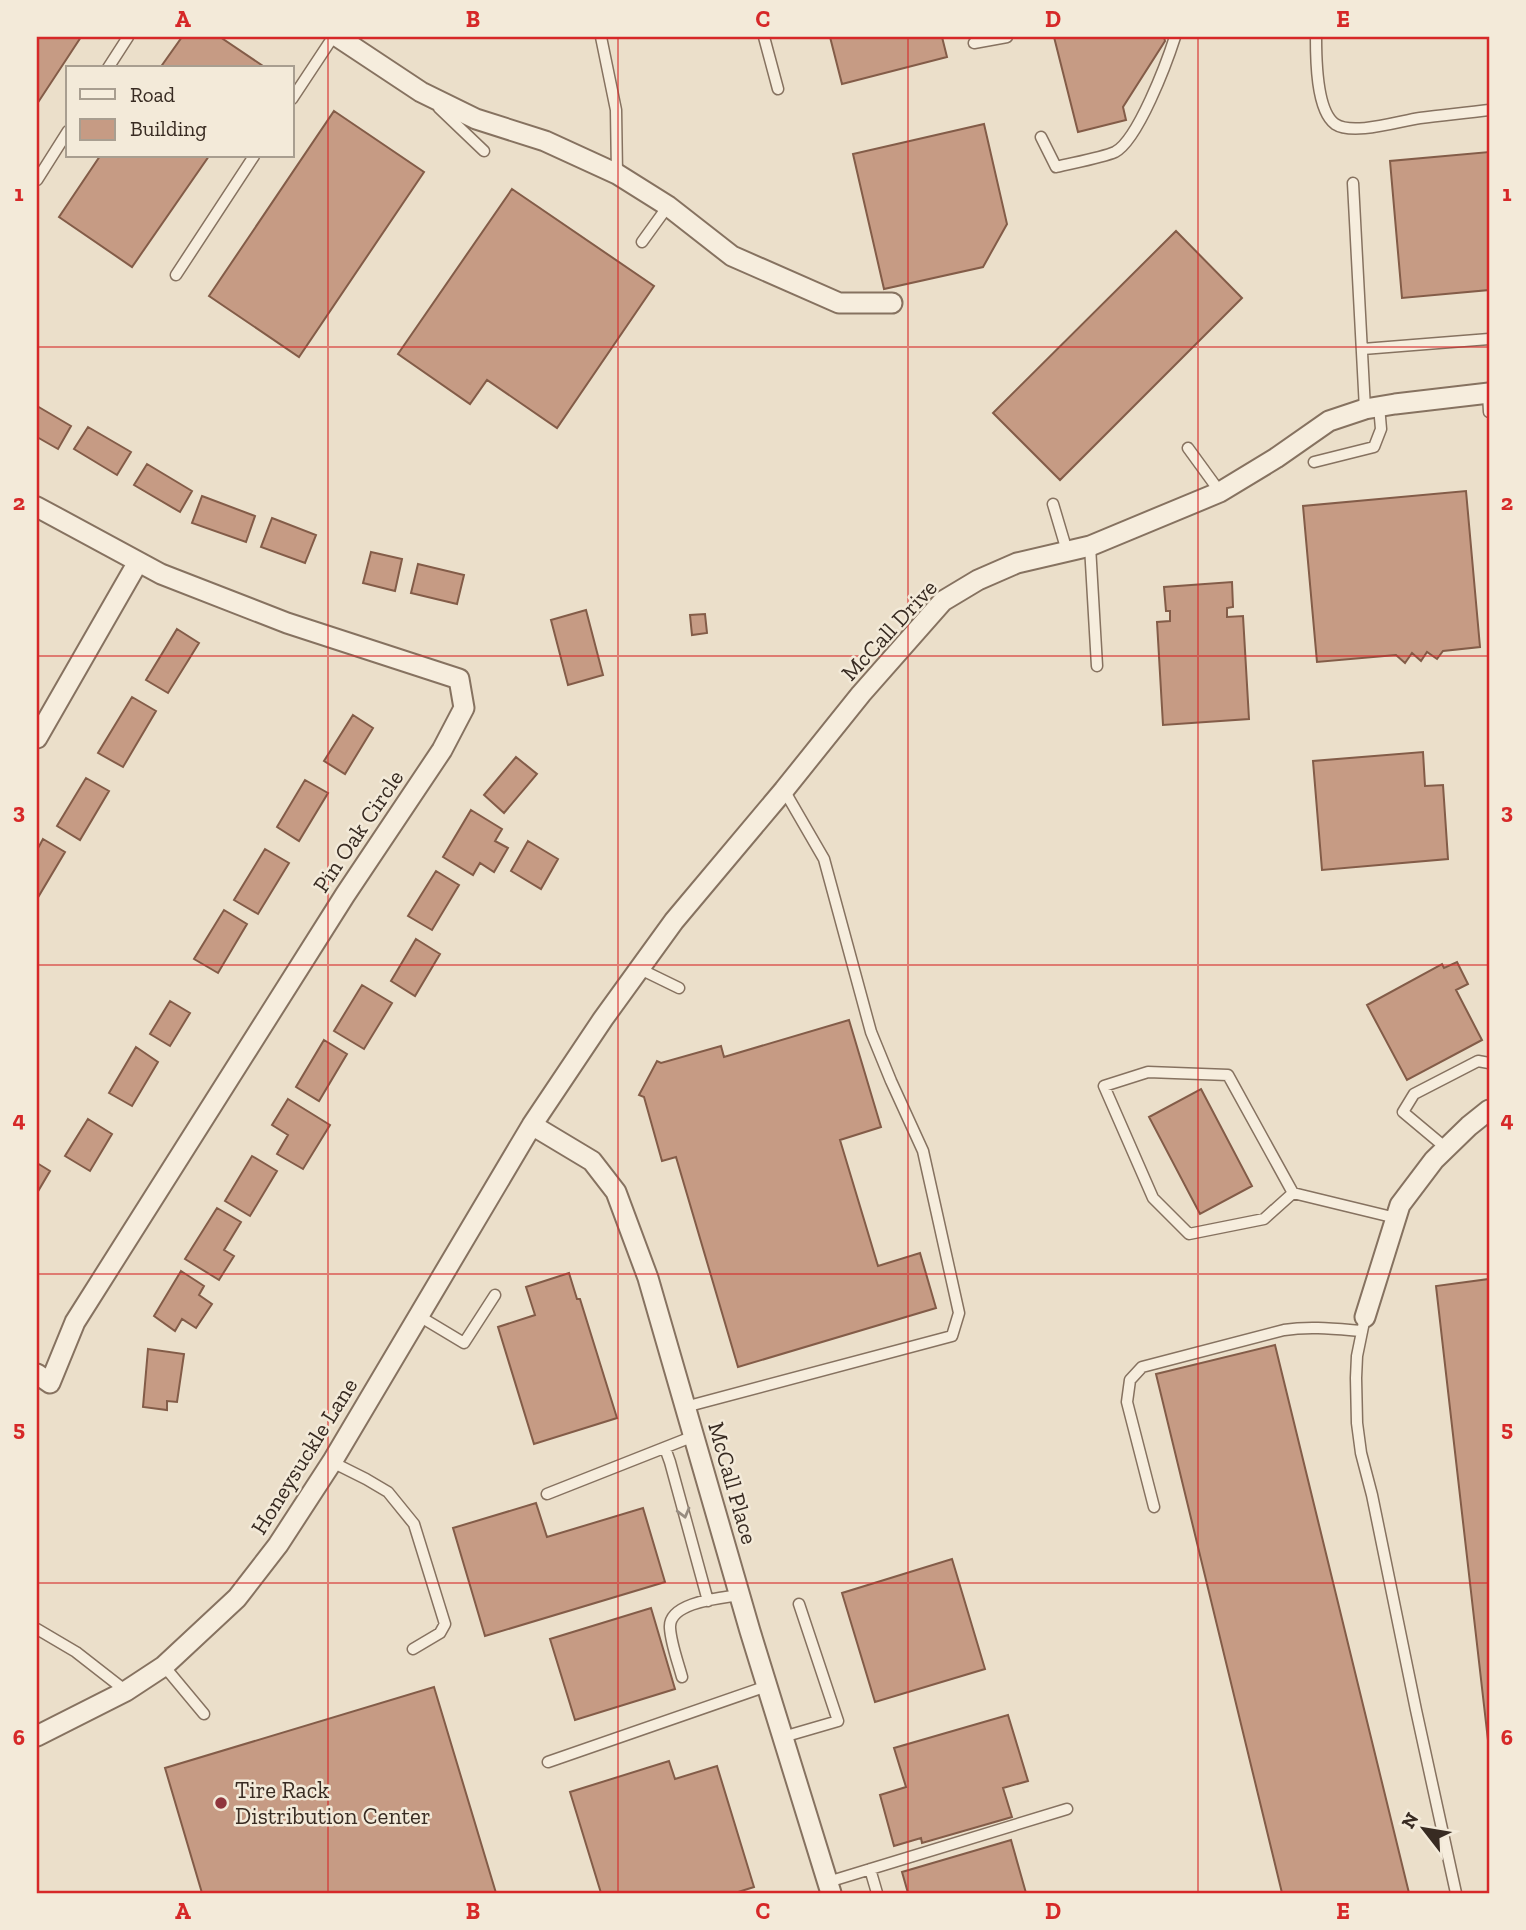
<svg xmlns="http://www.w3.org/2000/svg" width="1526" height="1930" viewBox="0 0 1526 1930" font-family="'Zilla Slab',serif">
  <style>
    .building { fill: #c69b84; stroke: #835c48; stroke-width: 2 }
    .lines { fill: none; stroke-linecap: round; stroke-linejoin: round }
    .service-casing { stroke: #867260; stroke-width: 13 }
    .minor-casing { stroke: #867260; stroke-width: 23 }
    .service { stroke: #f6eddd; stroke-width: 10 }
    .minor { stroke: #f6eddd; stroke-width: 19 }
    .oneway { stroke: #978c80 }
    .grid { fill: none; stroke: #d62828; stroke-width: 2; stroke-opacity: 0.55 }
    .poi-dot { fill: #90363d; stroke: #f3ead9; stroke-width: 2.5 }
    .labels { text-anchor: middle; stroke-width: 5; stroke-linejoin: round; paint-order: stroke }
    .street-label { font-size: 23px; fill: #382b22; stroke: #f3ead9 }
    .poi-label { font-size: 23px; fill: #382b22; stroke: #f3ead9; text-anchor: start }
    .neatline { fill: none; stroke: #d62828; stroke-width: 2.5 }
    .grid-label { font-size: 23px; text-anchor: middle; font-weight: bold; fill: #d62828 }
  </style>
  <rect width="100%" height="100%" fill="#ebdfca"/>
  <!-- building -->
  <path class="building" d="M37 37H81L37 104Z
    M182 37H220L266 68H160Z
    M830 37H942L947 57 842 84Z
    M1054 37H1164L1165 41 1123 107 1126 120 1078 132Z
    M334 111 424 172 299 357 209 296Z
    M984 124 1007 224 983 267 884 289 853 154Z
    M1489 152V290L1402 298 1390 161Z
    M100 156H209L132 267 59 217Z
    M512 189 654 286 557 428 487 380 470 404 398 354Z
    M1176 231 1242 298 1060 480 993 413Z
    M37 406 71 426 58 449 37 437Z
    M88 427 131 452 117 475 74 449Z
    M147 464 192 491 180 512 134 485Z
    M1466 491 1480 647 1443 651 1437 659 1427 652 1421 661 1412 653 1405 663 1396 655 1317 662 1303 506Z
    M202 496 255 516 246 542 192 523Z
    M272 518 316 535 305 563 261 547Z
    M371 552 402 559 395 591 363 583Z
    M418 564 464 575 457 604 411 593Z
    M1232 582 1233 607 1227 608V617L1243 616 1249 719 1163 725 1157 622 1170 621V611H1166L1164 587Z
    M586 610 603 675 568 685 551 620Z
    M705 614 707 633 692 635 690 615Z
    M177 629 199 643 168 693 146 680Z
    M132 697 156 711 123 767 98 753Z
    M353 715 373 728 345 774 324 761Z
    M1423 752 1425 786 1443 785 1448 859 1322 870 1313 761Z
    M516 757 537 774 504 813 484 795Z
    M86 778 109 791 80 840 57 826Z
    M305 780 328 793 299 841 277 827Z
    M471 810 502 829 495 841 508 848 494 872 480 863 473 875 443 857Z
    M43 839 65 852 37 899V850Z
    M528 841 558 859 541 889 511 871Z
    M265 849 289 863 258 914 234 900Z
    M436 871 459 885 432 930 408 916Z
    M224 910 247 924 218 973 194 959Z
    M416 939 440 954 415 996 391 981Z
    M1457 962 1468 984 1456 990 1482 1040 1407 1080 1367 1005 1442 964 1444 968Z
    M362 985 392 1003 364 1049 334 1031Z
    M170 1001 190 1013 170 1046 150 1034Z
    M849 1020 881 1127 840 1140 878 1266 920 1253 936 1308 738 1367 676 1157 662 1161 644 1097 639 1095 657 1061 661 1063 721 1046 724 1057Z
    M324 1040 347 1054 319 1101 296 1087Z
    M136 1047 158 1062 132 1106 109 1093Z
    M1201 1089 1252 1186 1200 1214 1149 1117Z
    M288 1099 330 1125 303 1169 277 1154 288 1135 272 1125Z
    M88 1119 112 1134 90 1171 65 1156Z
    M252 1156 277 1171 250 1216 225 1201Z
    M37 1163 50 1171 37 1193Z
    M217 1208 241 1222 224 1250 234 1256 219 1280 185 1259Z
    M181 1271 204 1286 199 1295 212 1304 196 1328 182 1319 175 1331 154 1316Z
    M569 1273 577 1299H580L617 1418 534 1444 498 1327 535 1315 526 1287Z
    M1489 1279V1749L1436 1286Z
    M1275 1345 1409 1893H1282L1156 1374Z
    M148 1349 184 1354 177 1402 167 1401V1410L143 1407Z
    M536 1503 547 1537 643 1508 665 1582 485 1636 453 1528Z
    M952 1559 985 1669 875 1702 842 1593Z
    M651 1608 675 1689 575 1720 550 1639Z
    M434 1687 496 1893H202L165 1768Z
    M1008 1715 1028 1781 1003 1788 1012 1817 922 1843 921 1838 894 1846 880 1795 906 1787 894 1748Z
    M669 1761 675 1779 717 1766 754 1887 735 1893H601L570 1792Z
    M1011 1840 1026 1893H908L902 1872Z"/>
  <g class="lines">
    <defs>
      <path id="service" d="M601 37 616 110 617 174
        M764 37 778 89
        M1316 37C1316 58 1316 110 1335 124 1353 136 1399 121 1420 118 1443 115 1466 113 1489 110
        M974 43 1007 37
        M108 68 128 37
        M292 99 333 37
        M439 108 484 151
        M1041 137 1056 167C1072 163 1101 158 1115 152 1138 140 1167 62 1175 37
        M37 180 68 131
        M1353 183 1365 409
        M642 242 668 206
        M176 275 254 156
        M1363 349 1489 339
        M1488 393 1489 412
        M1188 448 1220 492
        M1314 462 1374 447 1381 429 1379 406
        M1053 504 1067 551
        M1090 546 1097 666
        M640 969 679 988
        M1446 1148 1403 1112 1414 1094 1478 1061 1489 1063
        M1293 1193 1264 1219 1189 1234 1153 1198 1104 1086 1148 1072 1228 1075 1293 1193 1396 1218
        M419 1316 464 1343 495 1295
        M1365 1317 1357 1356 1356 1378 1357 1423 1361 1453 1372 1495 1416 1710 1456 1893
        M685 1407 952 1336 959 1313 923 1151 891 1081 871 1032 824 859 784 790
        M665 1448 670 1462 708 1601
        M332 1462 366 1479 388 1492 414 1524 445 1624 440 1633 413 1649
        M547 1494 694 1436
        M1154 1507 1127 1402 1130 1380 1142 1367 1284 1330C1310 1326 1336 1329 1362 1331
        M37 1629 76 1652 126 1691
        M164 1666 204 1714
        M682 1677C678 1662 671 1644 670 1628 668 1602 721 1598 740 1595
        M783 1737 838 1721 799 1604
        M548 1762 767 1686
        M870 1869 877 1893
        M828 1882 1067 1809"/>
      <path id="minor" d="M338 37 421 92 476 119 545 141 617 174 668 206 732 256 839 303H892
        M37 507 161 574 287 623 459 679 464 708 442 750 345 895 75 1322 50 1383 37 1374
        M37 738 138 562
        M532 1125 592 1161 616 1192 648 1278 750 1631 831 1893
        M1365 1317 1400 1205 1434 1160 1469 1126 1489 1110
        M37 1736 126 1691 164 1666 237 1598 278 1545 332 1462 532 1125 603 1019 674 921 784 790 861 694 943 601 978 580 1017 563 1090 546 1220 492 1276 458 1329 421 1365 409 1395 404 1489 393"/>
    </defs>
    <!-- service casing -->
    <use href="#service" class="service-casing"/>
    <!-- minor casing -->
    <use href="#minor" class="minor-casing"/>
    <!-- service -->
    <use href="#service" class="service"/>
    <!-- minor -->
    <use href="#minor" class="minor"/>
  </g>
  <!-- one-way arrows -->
  <defs><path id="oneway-chevron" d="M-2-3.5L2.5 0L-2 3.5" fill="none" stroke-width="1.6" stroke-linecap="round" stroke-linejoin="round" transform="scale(1.75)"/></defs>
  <use class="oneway" href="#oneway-chevron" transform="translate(684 1513) rotate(75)"/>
  <!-- grid -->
  <path class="grid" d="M328 37V1893M618 37V1893M908 37V1893M1198 37V1893M37 347H1489M37 656H1489M37 965H1489M37 1274H1489M37 1583H1489"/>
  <!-- markers -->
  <circle class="poi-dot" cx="221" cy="1803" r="7"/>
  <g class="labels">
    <!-- street labels -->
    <g class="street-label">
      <text transform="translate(889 630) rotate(-47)" y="8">McCall Drive</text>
      <text transform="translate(358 831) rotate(-56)" y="8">Pin Oak Circle</text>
      <text transform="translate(304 1456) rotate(-58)" y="8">Honeysuckle Lane</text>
      <text transform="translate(733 1483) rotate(74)" y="8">McCall Place</text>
    </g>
    <!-- poi labels -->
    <g class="poi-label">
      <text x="235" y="1798">Tire Rack<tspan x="235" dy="26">Distribution Center</tspan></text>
    </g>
  </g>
  <!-- border -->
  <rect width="1526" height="1930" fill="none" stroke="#f3ead9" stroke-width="77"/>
  <!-- legend -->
  <rect x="66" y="66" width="228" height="91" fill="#f3ead9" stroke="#a89e90" stroke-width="2"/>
  <rect x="80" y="89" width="35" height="10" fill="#f6eddd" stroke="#a89e90" stroke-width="2"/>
  <text x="130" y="102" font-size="21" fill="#382b22">Road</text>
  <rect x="80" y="119" width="35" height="21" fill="#c69b84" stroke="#a89e90" stroke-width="2"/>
  <text x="130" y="136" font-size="21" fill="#382b22">Building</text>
  <!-- north arrow -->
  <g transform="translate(1424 1829) rotate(301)" stroke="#f3ead9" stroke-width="5" paint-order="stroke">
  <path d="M0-5L12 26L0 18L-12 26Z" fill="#382b22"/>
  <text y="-10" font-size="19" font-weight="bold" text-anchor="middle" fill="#382b22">N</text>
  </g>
  <rect x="38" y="38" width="1450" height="1854" class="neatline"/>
  <g class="grid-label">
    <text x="183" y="27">A</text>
    <text x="473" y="27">B</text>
    <text x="763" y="27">C</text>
    <text x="1053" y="27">D</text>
    <text x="1343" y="27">E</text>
    <text x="19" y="201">1</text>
    <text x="1507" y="201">1</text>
    <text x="19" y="510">2</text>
    <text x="1507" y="510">2</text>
    <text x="19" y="819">3</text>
    <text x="1507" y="819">3</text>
    <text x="19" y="1127">4</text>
    <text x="1507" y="1127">4</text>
    <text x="19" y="1436">5</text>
    <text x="1507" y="1436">5</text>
    <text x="19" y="1745">6</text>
    <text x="1507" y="1745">6</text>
    <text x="183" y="1919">A</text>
    <text x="473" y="1919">B</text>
    <text x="763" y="1919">C</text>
    <text x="1053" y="1919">D</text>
    <text x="1343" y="1919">E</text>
  </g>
</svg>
